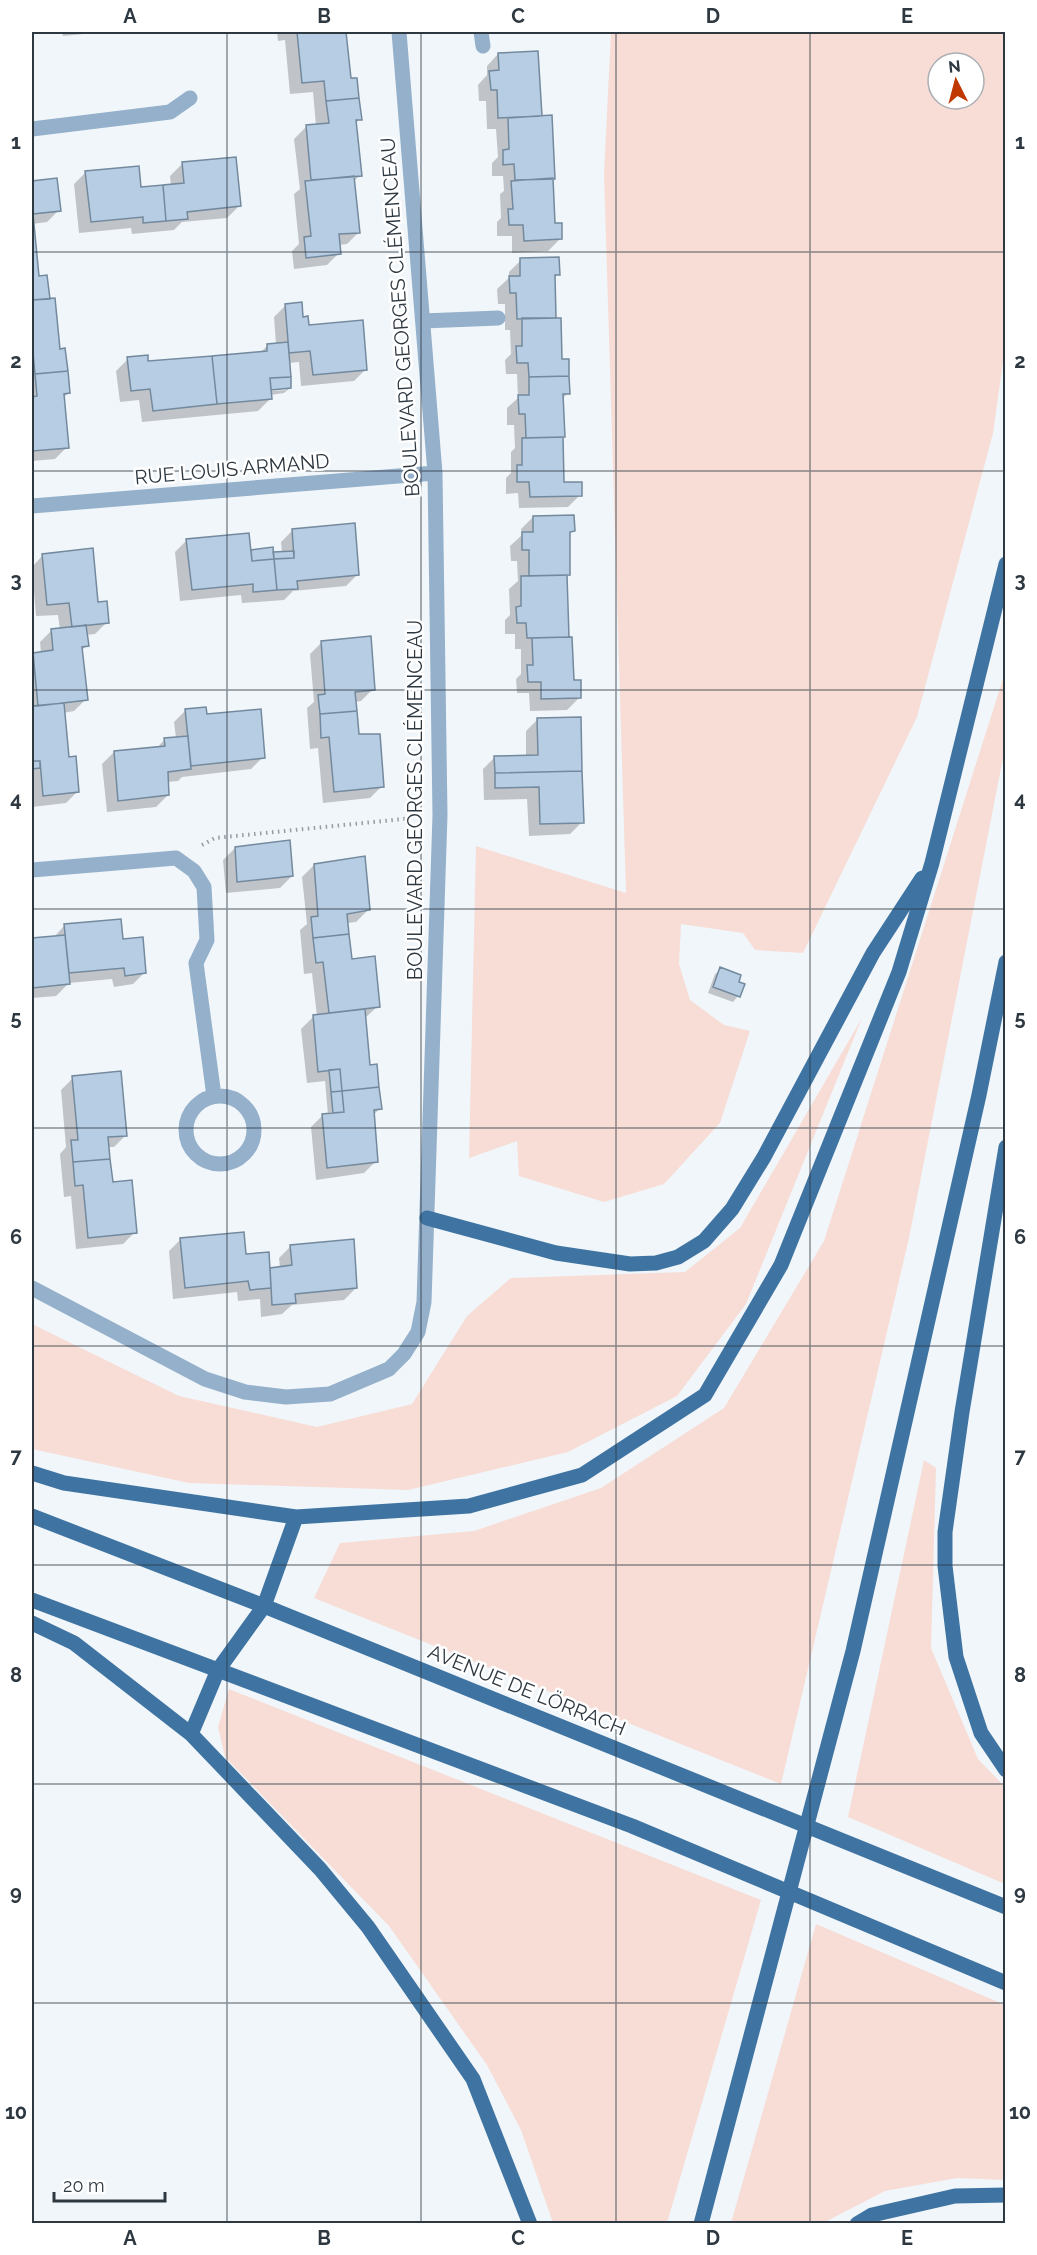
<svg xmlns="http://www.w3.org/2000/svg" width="1037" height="2255" viewBox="0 0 1037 2255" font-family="Raleway,sans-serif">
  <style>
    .green { fill: #f7ddd6; fill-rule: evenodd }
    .shadow { fill: #0003; fill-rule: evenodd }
    .building { fill: #b6cde3; stroke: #73899d; stroke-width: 1.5 }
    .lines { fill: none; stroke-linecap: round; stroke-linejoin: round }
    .path { stroke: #959da3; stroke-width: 4; stroke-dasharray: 1.5 4.5; stroke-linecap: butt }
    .minor { stroke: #94b0ca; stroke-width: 15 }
    .major { stroke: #3f74a2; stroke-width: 15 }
    .grid { fill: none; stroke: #2e3841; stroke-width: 1.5; stroke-opacity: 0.55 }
    .labels { text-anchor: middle; stroke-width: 5; stroke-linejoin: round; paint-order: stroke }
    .street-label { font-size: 20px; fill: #2e3841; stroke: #fff }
    .neatline { fill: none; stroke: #2e3841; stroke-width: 2 }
    .grid-label { font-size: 20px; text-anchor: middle; font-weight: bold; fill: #2e3841 }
  </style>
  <rect width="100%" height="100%" fill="#f1f6fa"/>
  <!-- green -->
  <path class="green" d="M611 32H1005L1006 341 993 433 917 717 803 953 755 950 743 933 681 924 679 964 690 1000 724 1025 750 1031 720 1123 664 1184 604 1202 519 1176 517 1141 469 1158 476 846 626 893 604 174ZM938 63H974V99H938Z
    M1003 679 1006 680 1005 748 909 1238 781 1784 314 1598 340 1543 474 1531 601 1488 724 1408 824 1241Z
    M862 1018 746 1304 677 1396 568 1452 408 1490 189 1483 32 1449V1324L179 1396 317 1427 412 1404 467 1316 511 1278 685 1272 740 1228Z
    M924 1460 936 1468 931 1648 978 1759 1005 1787V1884L848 1817Z
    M229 1689 761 1900 667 2223H553L521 2130 487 2065 389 1926 225 1757 218 1727Z
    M816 1924 1005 2005V2180L957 2178 885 2191 823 2223H731Z"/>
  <!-- shadow -->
  <path class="shadow" d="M62 32H104L63 36Z
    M277 32H345L350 80 360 119 355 124 360 175 353 182 359 232 347 244 339 245V253L327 265 294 269 292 251 299 244 294 194 300 189 294 139 306 127 316 126 313 92 290 94 285 40 278 41Z
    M498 54 540 117 554 224 560 239 548 251 512 253V236H497V222L501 218 500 194 504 191 503 176H492V163L498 157 496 129H487L486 101H479L478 85 487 75V66Z
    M182 164 239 206 227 218 182 222 174 230 132 234 131 228 79 233 74 184 86 172 140 189 171 186 170 176Z
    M32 182 59 210 47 222 32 224 38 277 59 351 68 393 63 398 67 447 55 459 32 461Z
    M521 260 558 274 554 279 555 319 568 393 562 399V483L580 495 568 507 519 508 518 493 506 494V478L511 473V452L515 448 514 425H507V408L518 398 517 374H506L505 360 511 354 510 330H505V304H498L497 289 509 278V272Z
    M286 305 302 318 307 327 366 369 354 381 301 386 299 362 288 363 290 388 284 393 270 395V399L258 411 142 422 139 400 120 402 116 371 128 359 147 363 260 353 268 345 276 344 274 317ZM286 387V390L271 391 270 388Z
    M533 517 573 531 568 535 569 574 565 578 567 639 572 681 579 698 567 710 530 711 529 693H517L516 679 521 674V649H515V634H505V620L510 615 509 589 518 581 517 561H511L510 546 522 535 521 529Z
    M293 530 358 574 346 586 293 591 284 600 242 603 241 595 180 601 175 552 187 540 249 551 271 549 272 554 282 553 281 542Z
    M43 555 97 604 107 622 95 634 86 635 87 645 81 651 86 699 74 711 63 713 68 759 78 791 66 803 32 807V656L41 653 40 642 52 630H60L58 615 36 616 32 567Z
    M322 642 373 689 361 701 354 702 358 736 382 786 370 798 323 803 318 748 310 749 307 708 314 702 310 654Z
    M186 710 205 716 263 757 251 769 182 777 178 781 167 782 168 795 156 807 107 812 102 764 114 752 156 749 165 739 176 738 174 722Z
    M538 719 582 822 570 834 529 836 527 799 484 800 483 769 495 757 526 756V731Z
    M235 848 292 876 280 888 226 893 223 860Z
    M314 865 368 910 356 922 347 923 351 961 378 1006 364 1019 369 1067 380 1108 373 1116 376 1161 364 1173 316 1180 311 1127 323 1115H328L325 1081 307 1083 301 1029 313 1017 317 1016 312 973 304 974 300 930 307 924 302 877Z
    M65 925 121 940 145 972 133 984 114 987 112 979 69 983 56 996 32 998V940L53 938Z
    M721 969 738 996 733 1002 708 993 715 974Z
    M73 1078 126 1135 114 1147H108L111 1183 135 1232 123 1244 76 1249 71 1196 64 1197 60 1154 66 1147 61 1090Z
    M181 1239 245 1256 268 1270 280 1268 279 1258 291 1246 356 1288 344 1300 292 1305 282 1314 261 1317 260 1299 238 1301 237 1292 173 1299 169 1251Z"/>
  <!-- building -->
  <path class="building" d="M297 32H346L351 78H357L359 98 326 101 324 81 302 83Z
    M538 51 542 116 498 118 497 90H491L489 71 499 70 498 53Z
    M359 98 362 120H356L362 176 311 180 306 125 329 123 326 101Z
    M552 115 555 179 515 180 514 164 503 165V150L509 149 508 118Z
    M236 157 241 206 187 212 188 219 166 221 163 185 184 183 182 162Z
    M139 166 141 187 163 185 166 221 143 223V217L91 222 85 171Z
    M354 176 360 233 339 234 341 254 306 258 304 237 311 236 305 181Z
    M57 178 61 211 33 214 39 276 47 275 50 299 32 300V181Z
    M553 178 555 223H562V239L524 241 523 225H509L508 209H513L511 181Z
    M559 257 560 275H555L556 318 517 319 516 293H510L509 276H520V258Z
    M55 298 60 349 65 348 68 371 35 374 33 353H32V300Z
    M302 302 303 317 308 316 309 325 363 320 367 370 313 375 310 351 289 353 285 304Z
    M522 318H561L562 359H569V376L529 377 528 363H517L516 346H522Z
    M288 342 291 377 270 378 272 399 217 404 212 356 267 351V344Z
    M148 355V361L212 356 217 404 153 411 150 389 131 391 127 357Z
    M68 371 70 393 64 394 69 448 32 451V397L37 396 35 374Z
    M569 376 570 394H563L565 437 526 438 525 414H519L518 395H529V377Z
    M291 377V388L271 390 270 378Z
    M563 437 564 482H582V496L530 497 529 482H517V465H522V438Z
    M574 515 575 531 570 532V575L529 576V550H522V532H533V516Z
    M355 523 359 575 297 581 298 589 277 590 274 559 294 558 292 529Z
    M249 533 252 561 274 559 277 590 253 592V584L192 590 186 539Z
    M273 547 274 559 252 561 251 550Z
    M93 548 98 602 107 601 109 623 72 627 69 603 47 605 42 554Z
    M294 551V558L274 559 273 552Z
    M567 575 569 637 527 638 526 623H517L516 607 521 606V576Z
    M86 625 89 646 82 647 88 700 38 706 33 653 53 650 51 629Z
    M371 636 375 690 355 692 357 711 320 714 318 695 325 694 321 641Z
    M572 637 574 680H581V698L541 699V682H528L527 665H533L532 638Z
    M64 703 69 757 76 756 79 792 43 796 40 761H32V706Z
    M206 707 207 714 261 709 265 758 191 766 185 709Z
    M357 711 359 734H380L384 787 334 792 329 737 321 738 320 714Z
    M581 717 582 771 495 773 494 756 538 755 537 718Z
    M188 736 191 769 168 772 169 795 118 801 114 751 165 746 164 738Z
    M32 761H40V768L32 769Z
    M582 771 584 823 540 824 539 787 495 788V773Z
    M290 840 293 876 237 882 235 847Z
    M365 856 370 910 347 914 349 934 313 938 311 917 318 916 314 864Z
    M121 919 123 939 143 937 146 973 125 976 124 968 69 973 64 924Z
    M349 934 352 959 375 956 380 1007 329 1013 323 962 316 963 313 938Z
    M65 935 70 984 32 988V938Z
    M720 967 741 975 739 982 745 984 740 997 713 987Z
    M365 1009 370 1065 377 1064 379 1087 342 1091 340 1069 318 1072 313 1015Z
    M340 1069 342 1091 331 1092 329 1070Z
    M121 1071 127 1136 108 1137 110 1159 73 1162 71 1140H78L72 1076Z
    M379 1087 382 1109 374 1110 378 1162 327 1168 322 1114 344 1112 342 1091Z
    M342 1091 344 1112 333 1113 331 1092Z
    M110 1159 113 1182 132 1180 137 1233 88 1238 83 1185 75 1186 73 1162Z
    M244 1232 246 1254 269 1252 271 1288 250 1290 248 1281 185 1288 180 1238Z
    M354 1239 357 1288 295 1294 296 1303 272 1305 270 1268 292 1265 290 1245Z"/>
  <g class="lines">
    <!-- path -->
    <path class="path" d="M202 845 215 838 413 818"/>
    <!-- minor -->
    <path class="minor" d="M481 32 483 46
      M32 129 170 112 190 98
      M423 321 498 318
      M32 506 435 473
      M32 870 176 858 194 871 204 887 207 940 196 963 214 1096
      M186 1130a34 34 0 1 1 68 0a34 34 0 1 1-68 0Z
      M32 1288 205 1379 245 1392 286 1397 330 1394 389 1369 404 1354 418 1332 424 1302 440 815 435 473 399 32"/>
    <!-- major -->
    <path class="major" d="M1006 1147 962 1412 945 1532V1566L956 1657 981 1733 1006 1770
      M427 1218 556 1253 630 1264 656 1263 678 1257 704 1241 732 1209 764 1157 873 953 922 878
      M32 1473 64 1483 296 1517 469 1506 582 1475 705 1395 781 1265 899 972 932 863 1006 564
      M32 1516 264 1606 1006 1907
      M32 1600 632 1826 1006 1983
      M32 1623 74 1643 191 1734 320 1869 368 1927 473 2079 530 2224
      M191 1734 218 1670 264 1606 296 1517
      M701 2224 853 1651 979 1095 1006 962
      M857 2224 872 2215 955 2196 1006 2195"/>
  </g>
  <!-- grid -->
  <path class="grid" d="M227 32V2224M421 32V2224M616 32V2224M810 32V2224M32 252H1006M32 471H1006M32 690H1006M32 909H1006M32 1128H1006M32 1346H1006M32 1565H1006M32 1784H1006M32 2003H1006"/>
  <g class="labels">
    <!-- street labels -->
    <g class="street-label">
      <text transform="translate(400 317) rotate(-94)" y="7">BOULEVARD GEORGES CLÉMENCEAU</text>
      <text transform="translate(232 469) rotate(-5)" y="7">RUE LOUIS ARMAND</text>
      <text transform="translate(415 800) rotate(-90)" y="7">BOULEVARD GEORGES CLÉMENCEAU</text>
      <text transform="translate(527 1690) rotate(22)" y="7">AVENUE DE LÖRRACH</text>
    </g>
  </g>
  <!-- border -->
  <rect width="1037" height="2255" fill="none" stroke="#ffffff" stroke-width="66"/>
  <!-- north arrow -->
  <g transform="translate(956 81) rotate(354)"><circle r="28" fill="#ffffff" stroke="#abafb3" stroke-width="1.5"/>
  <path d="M0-4.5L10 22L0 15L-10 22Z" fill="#c03800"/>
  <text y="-9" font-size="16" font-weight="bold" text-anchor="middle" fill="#2e3841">N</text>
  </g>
  <!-- scale -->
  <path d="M54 2192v9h111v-9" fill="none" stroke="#2e3841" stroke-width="3"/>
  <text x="63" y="2192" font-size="18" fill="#2e3841" stroke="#ffffff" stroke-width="4.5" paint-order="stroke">20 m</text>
  <rect x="33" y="33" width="971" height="2189" class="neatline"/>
  <g class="grid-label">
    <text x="130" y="23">A</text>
    <text x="324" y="23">B</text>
    <text x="518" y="23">C</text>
    <text x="713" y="23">D</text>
    <text x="907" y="23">E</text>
    <text x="16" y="149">1</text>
    <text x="1020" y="149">1</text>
    <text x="16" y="368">2</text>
    <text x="1020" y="368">2</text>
    <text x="16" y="587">3</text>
    <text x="1020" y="587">3</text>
    <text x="16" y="806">4</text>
    <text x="1020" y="806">4</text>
    <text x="16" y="1025">5</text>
    <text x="1020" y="1025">5</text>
    <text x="16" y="1244">6</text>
    <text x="1020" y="1244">6</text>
    <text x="16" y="1463">7</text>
    <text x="1020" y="1463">7</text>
    <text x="16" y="1682">8</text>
    <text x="1020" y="1682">8</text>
    <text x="16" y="1900">9</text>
    <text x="1020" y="1900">9</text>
    <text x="16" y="2119">10</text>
    <text x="1020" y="2119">10</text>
    <text x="130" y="2245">A</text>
    <text x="324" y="2245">B</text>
    <text x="518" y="2245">C</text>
    <text x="713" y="2245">D</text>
    <text x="907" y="2245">E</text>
  </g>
</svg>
